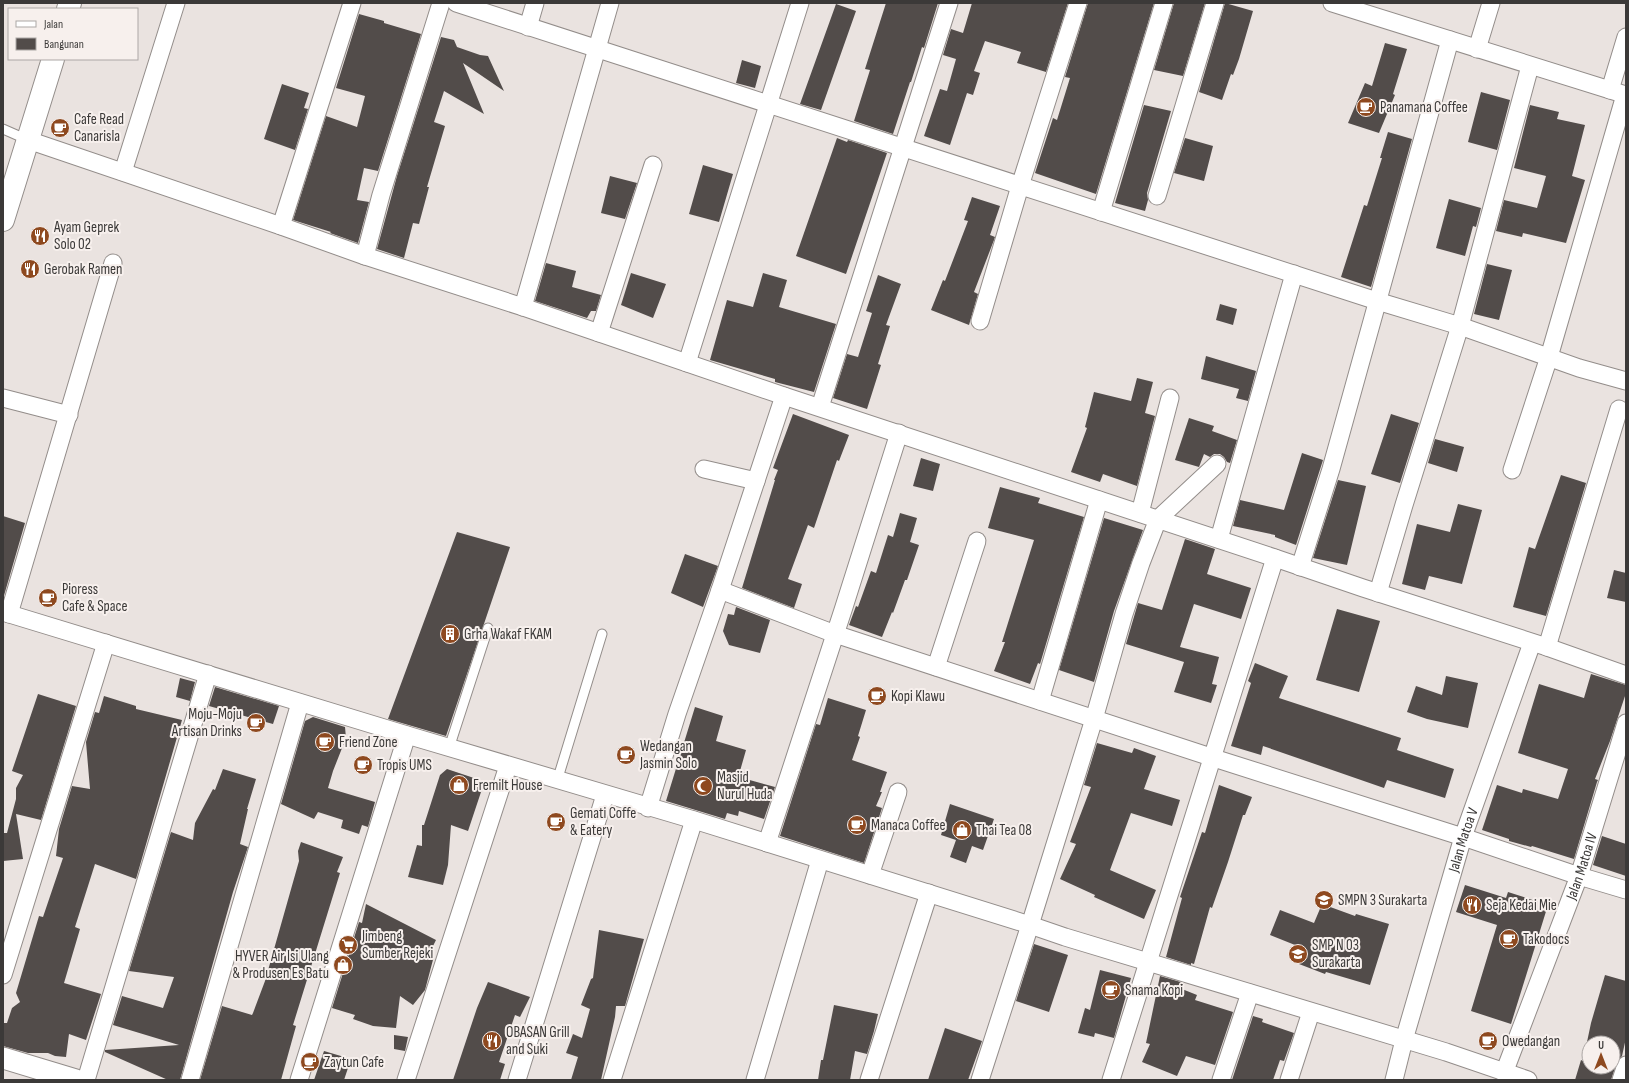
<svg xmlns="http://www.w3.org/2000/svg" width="1629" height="1083" viewBox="0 0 1629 1083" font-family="'Sofia Sans Condensed',sans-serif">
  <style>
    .building { fill: #524c4a; fill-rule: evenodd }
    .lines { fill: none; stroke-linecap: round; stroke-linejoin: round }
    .service-casing { stroke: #938d8a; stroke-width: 11 }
    .minor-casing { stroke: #938d8a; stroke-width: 19 }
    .tertiary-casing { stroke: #938d8a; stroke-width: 23 }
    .secondary-casing { stroke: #938d8a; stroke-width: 24 }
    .service { stroke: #fff; stroke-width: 9 }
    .minor { stroke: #fff; stroke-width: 17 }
    .tertiary { stroke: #fff; stroke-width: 21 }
    .secondary { stroke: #fff; stroke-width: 22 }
    .labels { text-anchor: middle; stroke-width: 4; stroke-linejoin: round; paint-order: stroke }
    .poi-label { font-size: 15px; fill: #3b3938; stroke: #f7f0ed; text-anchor: start }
    .street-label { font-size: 15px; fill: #3b3938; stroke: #f7f0ed }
  </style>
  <rect width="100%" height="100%" fill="#eae3e0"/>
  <!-- building -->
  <path class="building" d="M886 3H938L924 48 922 47 911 82H910L893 134 854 121 870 70 865 69Z
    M972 3H1068L1046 72 1017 63 1021 52 985 41 974 71 980 73 973 95 967 93 950 145 924 136 940 89 947 91 956 59 943 55 951 29 963 33Z
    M1088 3H1154L1096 194 1035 173 1053 118 1057 120 1070 78 1065 77Z
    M1174 3H1205L1183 76 1154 70Z
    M1225 3 1253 11 1239 59 1233 75 1231 74 1222 100 1199 92Z
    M836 4 856 11 821 110 800 104Z
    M359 14 384 21V23L421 34 378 171 364 168 357 200 369 202 358 243 330 233 331 232 293 220 326 116 357 127 365 96 336 88Z
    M441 37 454 40 457 47 480 55 488 56 504 91 463 63 484 114 444 91 434 122 445 126 427 187H429L419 224 413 223 404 258 377 249 397 176Z
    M1385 43 1407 49 1393 94 1395 95 1379 133 1348 123 1365 83 1372 86Z
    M742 60 761 66 755 88 736 83Z
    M282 84 309 93 304 108 308 109 295 150 264 139Z
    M1481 92 1510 100 1497 150 1468 142Z
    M1144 105 1171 111 1147 193 1148 200 1145 211 1115 203Z
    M1530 105 1559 112 1557 119 1585 125 1572 176 1585 180 1566 243 1523 233 1522 237 1496 231 1504 200 1537 208 1546 176 1514 168Z
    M1388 132 1412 139 1371 287 1341 277 1364 205 1367 206 1382 158H1380Z
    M837 138 847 142 848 140 887 153 846 274 796 256Z
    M1185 138 1213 146 1204 181 1174 173Z
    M703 165 733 174 719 222 689 214Z
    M610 176 637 183 625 219 601 213Z
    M972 197 1000 206 990 235 995 237 994 240 974 292 978 294 969 325 931 310 943 280 945 281 968 221 964 220Z
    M1449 199 1481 208 1476 227 1473 226 1465 256 1436 248Z
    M546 263 576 271 572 287 601 295 596 311H591L587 318 535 301Z
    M1487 264 1512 270 1499 320 1474 314Z
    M631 273 666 284 653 318 621 305Z
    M763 273 787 280 779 307 836 324 814 392 775 382V379L710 360 727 300 753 307Z
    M878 275 901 284 886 325 890 326 878 364 881 365 867 409 833 398 847 354 858 357 872 313 866 311Z
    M1220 304 1237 309 1233 325 1216 320Z
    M1206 356 1256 371 1248 401 1236 398 1239 389 1201 379Z
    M1137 378 1153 382 1145 413 1155 416 1137 486 1103 474 1100 482 1071 472 1087 428 1085 427 1094 392 1131 401Z
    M793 414 849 435 839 461 837 460 814 528 808 525 788 579 802 584 794 608 742 588 775 480H774L778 470 773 468Z
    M1391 414 1419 423 1400 483 1371 474Z
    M1189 418 1214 426 1212 431 1237 440 1230 463 1227 462 1224 457 1220 454H1214L1210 457 1204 454 1199 467 1175 460Z
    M1435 439 1464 447 1457 472 1428 463Z
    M1302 453 1323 460 1296 545 1275 537V535L1233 526 1240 500 1284 510Z
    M921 458 940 464 933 491 913 486Z
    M1561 475 1586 483 1546 616 1513 607 1529 547 1535 549Z
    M1338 480 1366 486 1347 565 1313 558Z
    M1000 487 1040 498 1038 503 1084 517 1040 664 1038 663 1030 684 994 671 1005 642H1002L1034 540 988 528Z
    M1458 504 1482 510 1462 584 1429 576 1425 590 1402 584 1417 524 1450 532Z
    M900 513 917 518 910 542 919 545 907 580H905L893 613 892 612 882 637 849 625 856 606 858 607 871 571 876 573 888 535 893 537Z
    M3 516 25 523 3 599Z
    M1104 518 1143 530 1114 611 1094 682 1059 670Z
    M457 532 510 547 446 736 388 719Z
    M1185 539 1215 549 1207 574 1251 588 1241 619 1194 604 1180 647 1219 657 1212 684 1217 685 1211 703 1174 692 1184 662 1126 644 1138 603 1162 610Z
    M685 554 718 566 703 607 671 593Z
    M1614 570 1626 573V602L1607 598Z
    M736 607 770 620 760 653 729 645 723 631 728 614 734 615Z
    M1337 609 1380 621 1359 692 1316 680Z
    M1255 663 1288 676 1279 698 1401 738 1397 750 1454 769 1445 798 1387 780 1384 788 1263 746 1261 755 1231 746 1251 683 1248 681Z
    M1591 674 1626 685V693L1610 741 1595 779 1598 780 1597 782 1574 859 1532 846 1531 847 1509 841V839L1482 830 1497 785 1522 793 1523 789 1558 799 1568 769 1518 753 1539 684 1584 698Z
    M1446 676 1478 683 1468 728 1427 719 1407 712 1416 686 1442 695Z
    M180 678 195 682 190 701 176 697Z
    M215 687 279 706 273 724 209 706Z
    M38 694 76 706 41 820 16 814 23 859 3 861V833H7L16 799V788L23 775 12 771Z
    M104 696 136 706V709L182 720 136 879 95 864 75 927 80 929 64 983 101 994 86 1040 69 1034 66 1057 55 1056 48 1053H28L3 1046V1023H7L12 1008 20 1002 16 993 39 916 43 917 63 858 56 856 59 829 72 786 90 789 86 742 95 712 99 713Z
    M828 698 866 710 858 736 860 737 852 760 887 772 880 792H882L876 806 882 808 864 863 780 836 816 724 820 725Z
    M695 707 723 716 716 741 746 750 740 771 748 773 746 779 775 787 764 819 739 811 738 816 727 813 725 819 666 801Z
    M313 717 345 727 346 738 333 771 328 788 375 802 368 827 362 825 359 834 341 828 343 820 318 812 314 819 281 804 305 721Z
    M1097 743 1132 753 1134 748 1156 756 1144 789 1180 800 1172 826 1131 813 1110 870 1156 890 1144 919 1094 897 1095 895 1060 879 1076 844 1070 842 1091 787 1084 785Z
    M223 769 256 779 247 809H248L240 844 248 847 233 892 180 1080H168L105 1052V1050L179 1045 113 1025 122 996 163 1008 174 977 129 971 171 832 193 840 195 823 213 789 215 790Z
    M447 769 480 780 482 789 468 831 451 825 448 865 443 885 408 877 417 845 422 846V825H424L440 775Z
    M1219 785 1252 797 1245 815H1243L1228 862 1212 908 1210 907 1194 964 1191 963V965L1166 957 1182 898 1180 897 1202 832 1205 833Z
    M950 804 994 819 983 850 972 846 966 863 950 857 956 840 941 835Z
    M1602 836 1626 844V876L1593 865Z
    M301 842 343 857 337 872 340 873 293 1025 296 1026 281 1080H200L222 1006 252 1015 253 1013 265 981 299 861 298 851Z
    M1465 885 1506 898 1508 892 1548 905 1511 1024 1471 1011 1497 925 1456 912Z
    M366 904 436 940 429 954 434 956 425 990 413 1005 400 996 396 1028 373 1026 353 1019 355 1015 332 1008 359 922 362 923Z
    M1322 904 1355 916 1356 914 1389 924 1370 985 1326 972 1325 974 1299 964 1305 949 1270 935 1280 910 1314 923Z
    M599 930 644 939 625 1006H616L615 1017 601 1080H571L578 1057 566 1053 573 1034 582 1038 590 1009 581 1005 591 979 593 978Z
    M1034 944 1068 955 1049 1012 1016 1001Z
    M1100 970 1131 978 1114 1038 1095 1033 1094 1037 1078 1033 1085 1008 1090 1010Z
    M1605 975 1626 981V1038L1622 1056 1617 1062 1611 1080H1575L1581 1060 1583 1061 1591 1023ZM1589 1043H1613V1067H1589Z
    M1160 976 1184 983 1182 989 1197 995 1195 1000 1233 1012 1215 1065 1186 1056 1177 1076 1142 1062 1150 1044 1146 1043Z
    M488 982 530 997 520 1017 515 1015 499 1062 505 1064 500 1080H453L477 1008Z
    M834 1005 878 1014 874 1031 867 1054 855 1051 850 1080H818L821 1060H823Z
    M1253 1016 1263 1019 1262 1022 1294 1033 1284 1061 1280 1060 1273 1080H1232Z
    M945 1028 982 1041 968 1080H928Z
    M394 1035 408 1037 405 1051 394 1049Z
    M324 1051 351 1059 344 1080H314Z"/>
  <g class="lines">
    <defs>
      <path id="service" d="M3 129 28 140
        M449 748 488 628
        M557 781 602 634"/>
      <g id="minor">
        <path d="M456 3 1377 301 1460 326 1579 368 1626 381"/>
        <path d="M1332 3 1626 95"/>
        <path d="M528 27 535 3"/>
        <path d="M1477 49 1491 3"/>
        <path d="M1610 90 1626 37"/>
        <path d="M28 140 281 226 365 256 523 307 784 396 1275 558 1363 588 1547 647 1626 675"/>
        <path d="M123 172 176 3"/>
        <path d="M1157 196 1215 3"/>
        <path d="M1101 212 1164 3"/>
        <path d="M281 226 352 3"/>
        <path d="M365 256 381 195 441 3"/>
        <path d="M523 307 610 3"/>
        <path d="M980 321 1020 186 1078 3"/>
        <path d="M599 333 653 165"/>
        <path d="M687 363 800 3"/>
        <path d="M3 398 69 415"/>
        <path d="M820 407 949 3"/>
        <path d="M704 469 756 481"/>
        <path d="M1512 470 1549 357 1625 95"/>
        <path d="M1140 513 1170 398"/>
        <path d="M1219 539 1294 274"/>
        <path d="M1300 567 1331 469 1450 40"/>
        <path d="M720 590 835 634 1220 760 1463 837 1579 876 1626 890"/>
        <path d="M1378 593 1404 505 1460 326 1530 66"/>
        <path d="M3 612 407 735 694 820 1030 925 1065 937 1446 1052 1528 1080"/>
        <path d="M9 614 113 263"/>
        <path d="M1547 647 1619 409"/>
        <path d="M936 667 977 541"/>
        <path d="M1040 701 1099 500"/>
        <path d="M648 808 677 714 720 590 784 396"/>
        <path d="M767 843 844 607 899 433"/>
        <path d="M870 875 898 792"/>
        <path d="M3 975 106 643"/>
        <path id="s1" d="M1504 1073 1579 876 1626 723"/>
        <path d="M86 1080 208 674"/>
        <path d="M190 1080 300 703"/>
        <path d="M299 1080 407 735"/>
        <path d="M406 1080 508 766"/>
        <path d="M517 1080 605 795"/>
        <path d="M612 1080 694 820"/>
        <path d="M755 1080 820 860"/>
        <path d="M869 1080 929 893"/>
        <path d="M980 1080 1030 925 1094 719 1124 614 1141 563 1158 519 1217 464"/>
        <path d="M1111 1080 1275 558"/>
        <path d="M1221 1080 1250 993"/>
        <path d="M1289 1080 1311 1012"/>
        <path id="s2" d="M1394 1080 1404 1040 1463 837 1532 643"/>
        <path d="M1621 1080 1626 1065"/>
      </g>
      <path id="tertiary" d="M3 1058 76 1080"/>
      <path id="secondary" d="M68 9 70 3
        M3 220 53 59"/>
    </defs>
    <!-- service casing -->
    <use href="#service" class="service-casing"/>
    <!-- minor casing -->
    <use href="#minor" class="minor-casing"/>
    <!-- tertiary casing -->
    <use href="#tertiary" class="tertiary-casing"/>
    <!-- secondary casing -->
    <use href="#secondary" class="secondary-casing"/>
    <!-- service -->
    <use href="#service" class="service"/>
    <!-- minor -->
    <use href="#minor" class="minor"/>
    <!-- tertiary -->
    <use href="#tertiary" class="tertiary"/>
    <!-- secondary -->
    <use href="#secondary" class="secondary"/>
  </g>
  <!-- icons -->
  <defs>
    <symbol id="cafe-disc" viewBox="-11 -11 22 22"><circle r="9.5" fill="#8e491f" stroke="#f7f0ed"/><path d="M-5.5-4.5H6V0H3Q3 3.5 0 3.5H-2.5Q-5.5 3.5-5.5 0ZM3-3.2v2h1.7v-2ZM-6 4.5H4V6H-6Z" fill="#fff"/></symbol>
    <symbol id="restaurant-disc" viewBox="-11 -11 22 22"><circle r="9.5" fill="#8e491f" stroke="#f7f0ed"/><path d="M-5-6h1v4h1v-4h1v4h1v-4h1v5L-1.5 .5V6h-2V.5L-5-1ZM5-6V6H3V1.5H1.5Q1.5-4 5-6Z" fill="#fff"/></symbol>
    <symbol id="building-disc" viewBox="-11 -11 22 22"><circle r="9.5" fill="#8e491f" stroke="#f7f0ed"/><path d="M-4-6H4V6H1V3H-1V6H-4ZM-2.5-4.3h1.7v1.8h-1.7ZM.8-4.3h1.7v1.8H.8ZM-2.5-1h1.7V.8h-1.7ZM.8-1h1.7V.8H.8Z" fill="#fff"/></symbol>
    <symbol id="shop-disc" viewBox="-11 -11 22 22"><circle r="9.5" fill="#8e491f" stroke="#f7f0ed"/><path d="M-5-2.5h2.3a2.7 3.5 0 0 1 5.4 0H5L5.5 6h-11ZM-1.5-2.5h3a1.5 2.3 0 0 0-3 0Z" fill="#fff"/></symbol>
    <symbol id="mosque-disc" viewBox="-11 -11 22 22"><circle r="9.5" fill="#8e491f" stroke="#f7f0ed"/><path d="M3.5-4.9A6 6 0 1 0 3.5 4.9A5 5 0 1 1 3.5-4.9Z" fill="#fff"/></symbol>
    <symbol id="school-disc" viewBox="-11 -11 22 22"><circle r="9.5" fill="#8e491f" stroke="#f7f0ed"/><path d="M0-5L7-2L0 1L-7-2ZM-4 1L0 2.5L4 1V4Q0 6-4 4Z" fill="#fff"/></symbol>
    <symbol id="supermarket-disc" viewBox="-11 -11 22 22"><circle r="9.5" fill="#8e491f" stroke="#f7f0ed"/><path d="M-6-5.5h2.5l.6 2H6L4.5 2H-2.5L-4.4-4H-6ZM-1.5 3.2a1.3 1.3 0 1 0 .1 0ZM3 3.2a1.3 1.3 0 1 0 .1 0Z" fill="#fff"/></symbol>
  </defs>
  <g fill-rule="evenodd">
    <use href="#cafe-disc" x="1355" y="96" width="22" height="22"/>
    <use href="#cafe-disc" x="49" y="117" width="22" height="22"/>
    <use href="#restaurant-disc" x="29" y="225" width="22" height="22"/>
    <use href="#restaurant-disc" x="19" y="258" width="22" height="22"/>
    <use href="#cafe-disc" x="37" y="587" width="22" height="22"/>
    <use href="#building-disc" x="439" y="623" width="22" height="22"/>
    <use href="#cafe-disc" x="866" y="685" width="22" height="22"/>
    <use href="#cafe-disc" x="245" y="712" width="22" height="22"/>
    <use href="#cafe-disc" x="314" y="731" width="22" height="22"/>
    <use href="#cafe-disc" x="615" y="744" width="22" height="22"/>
    <use href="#cafe-disc" x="352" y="754" width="22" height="22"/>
    <use href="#shop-disc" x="448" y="774" width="22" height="22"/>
    <use href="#mosque-disc" x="692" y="775" width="22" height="22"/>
    <use href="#cafe-disc" x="545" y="811" width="22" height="22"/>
    <use href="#cafe-disc" x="846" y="814" width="22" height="22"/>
    <use href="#shop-disc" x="951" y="819" width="22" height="22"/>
    <use href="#school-disc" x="1313" y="889" width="22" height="22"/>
    <use href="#restaurant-disc" x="1461" y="894" width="22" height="22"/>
    <use href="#cafe-disc" x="1498" y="928" width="22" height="22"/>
    <use href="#supermarket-disc" x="337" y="934" width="22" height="22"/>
    <use href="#school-disc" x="1287" y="943" width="22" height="22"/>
    <use href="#shop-disc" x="332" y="954" width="22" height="22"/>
    <use href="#cafe-disc" x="1100" y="979" width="22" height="22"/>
    <use href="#restaurant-disc" x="481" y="1030" width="22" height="22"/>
    <use href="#cafe-disc" x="1477" y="1030" width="22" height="22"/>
    <use href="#cafe-disc" x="299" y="1051" width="22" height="22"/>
  </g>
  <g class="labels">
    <!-- poi labels -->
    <g class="poi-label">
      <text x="1380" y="112">Panamana Coffee</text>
      <text x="74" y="124">Cafe Read<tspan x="74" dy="17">Canarisla</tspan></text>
      <text x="54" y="232">Ayam Geprek<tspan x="54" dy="17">Solo 02</tspan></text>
      <text x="44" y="274">Gerobak Ramen</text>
      <text x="62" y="594">Pioress<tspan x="62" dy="17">Cafe &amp; Space</tspan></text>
      <text x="464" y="639">Grha Wakaf FKAM</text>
      <text x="891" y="701">Kopi Klawu</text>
      <text x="242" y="719" text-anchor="end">Moju-Moju<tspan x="242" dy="17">Artisan Drinks</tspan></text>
      <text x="339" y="747">Friend Zone</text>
      <text x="640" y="751">Wedangan<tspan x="640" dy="17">Jasmin Solo</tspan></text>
      <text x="377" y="770">Tropis UMS</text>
      <text x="717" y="782">Masjid<tspan x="717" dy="17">Nurul Huda</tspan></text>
      <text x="473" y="790">Fremilt House</text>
      <text x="570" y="818">Gemati Coffe<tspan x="570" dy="17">&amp; Eatery</tspan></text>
      <text x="871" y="830">Manaca Coffee</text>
      <text x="976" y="835">Thai Tea 08</text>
      <text x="1338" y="905">SMPN 3 Surakarta</text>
      <text x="1486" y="910">Seja Kedai Mie</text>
      <text x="362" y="941">Jimbeng<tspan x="362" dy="17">Sumber Rejeki</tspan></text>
      <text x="1523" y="944">Takodocs</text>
      <text x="1312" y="950">SMP N 03<tspan x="1312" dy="17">Surakarta</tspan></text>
      <text x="329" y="961" text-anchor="end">HYVER Air Isi Ulang<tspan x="329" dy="17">&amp; Produsen Es Batu</tspan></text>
      <text x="1125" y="995">Snama Kopi</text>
      <text x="506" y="1037">OBASAN Grill<tspan x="506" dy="17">and Suki</tspan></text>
      <text x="1502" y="1046">Owedangan</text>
      <text x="324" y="1067">Zaytun Cafe</text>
    </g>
    <!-- street labels -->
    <g class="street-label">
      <text dy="5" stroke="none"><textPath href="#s2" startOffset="250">Jalan Matoa V</textPath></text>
      <text dy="5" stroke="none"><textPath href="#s1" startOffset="221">Jalan Matoa IV</textPath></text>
    </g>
  </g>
  <!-- border -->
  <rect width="1629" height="1083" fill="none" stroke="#3b3938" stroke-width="8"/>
  <!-- legend -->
  <rect x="8" y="8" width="130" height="52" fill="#f7f0ed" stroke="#aca7a5"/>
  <rect x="16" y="21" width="20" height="6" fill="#ffffff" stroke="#aca7a5"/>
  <text x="44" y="28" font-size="12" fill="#3b3938">Jalan</text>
  <rect x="16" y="38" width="20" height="12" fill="#524c4a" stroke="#aca7a5"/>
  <text x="44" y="48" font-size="12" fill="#3b3938">Bangunan</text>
  <!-- north arrow -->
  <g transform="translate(1601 1055)"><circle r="19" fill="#f7f0ed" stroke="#aca7a5"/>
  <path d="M0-3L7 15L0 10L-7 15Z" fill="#8e491f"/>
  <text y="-6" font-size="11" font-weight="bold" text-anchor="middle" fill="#3b3938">U</text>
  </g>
</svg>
